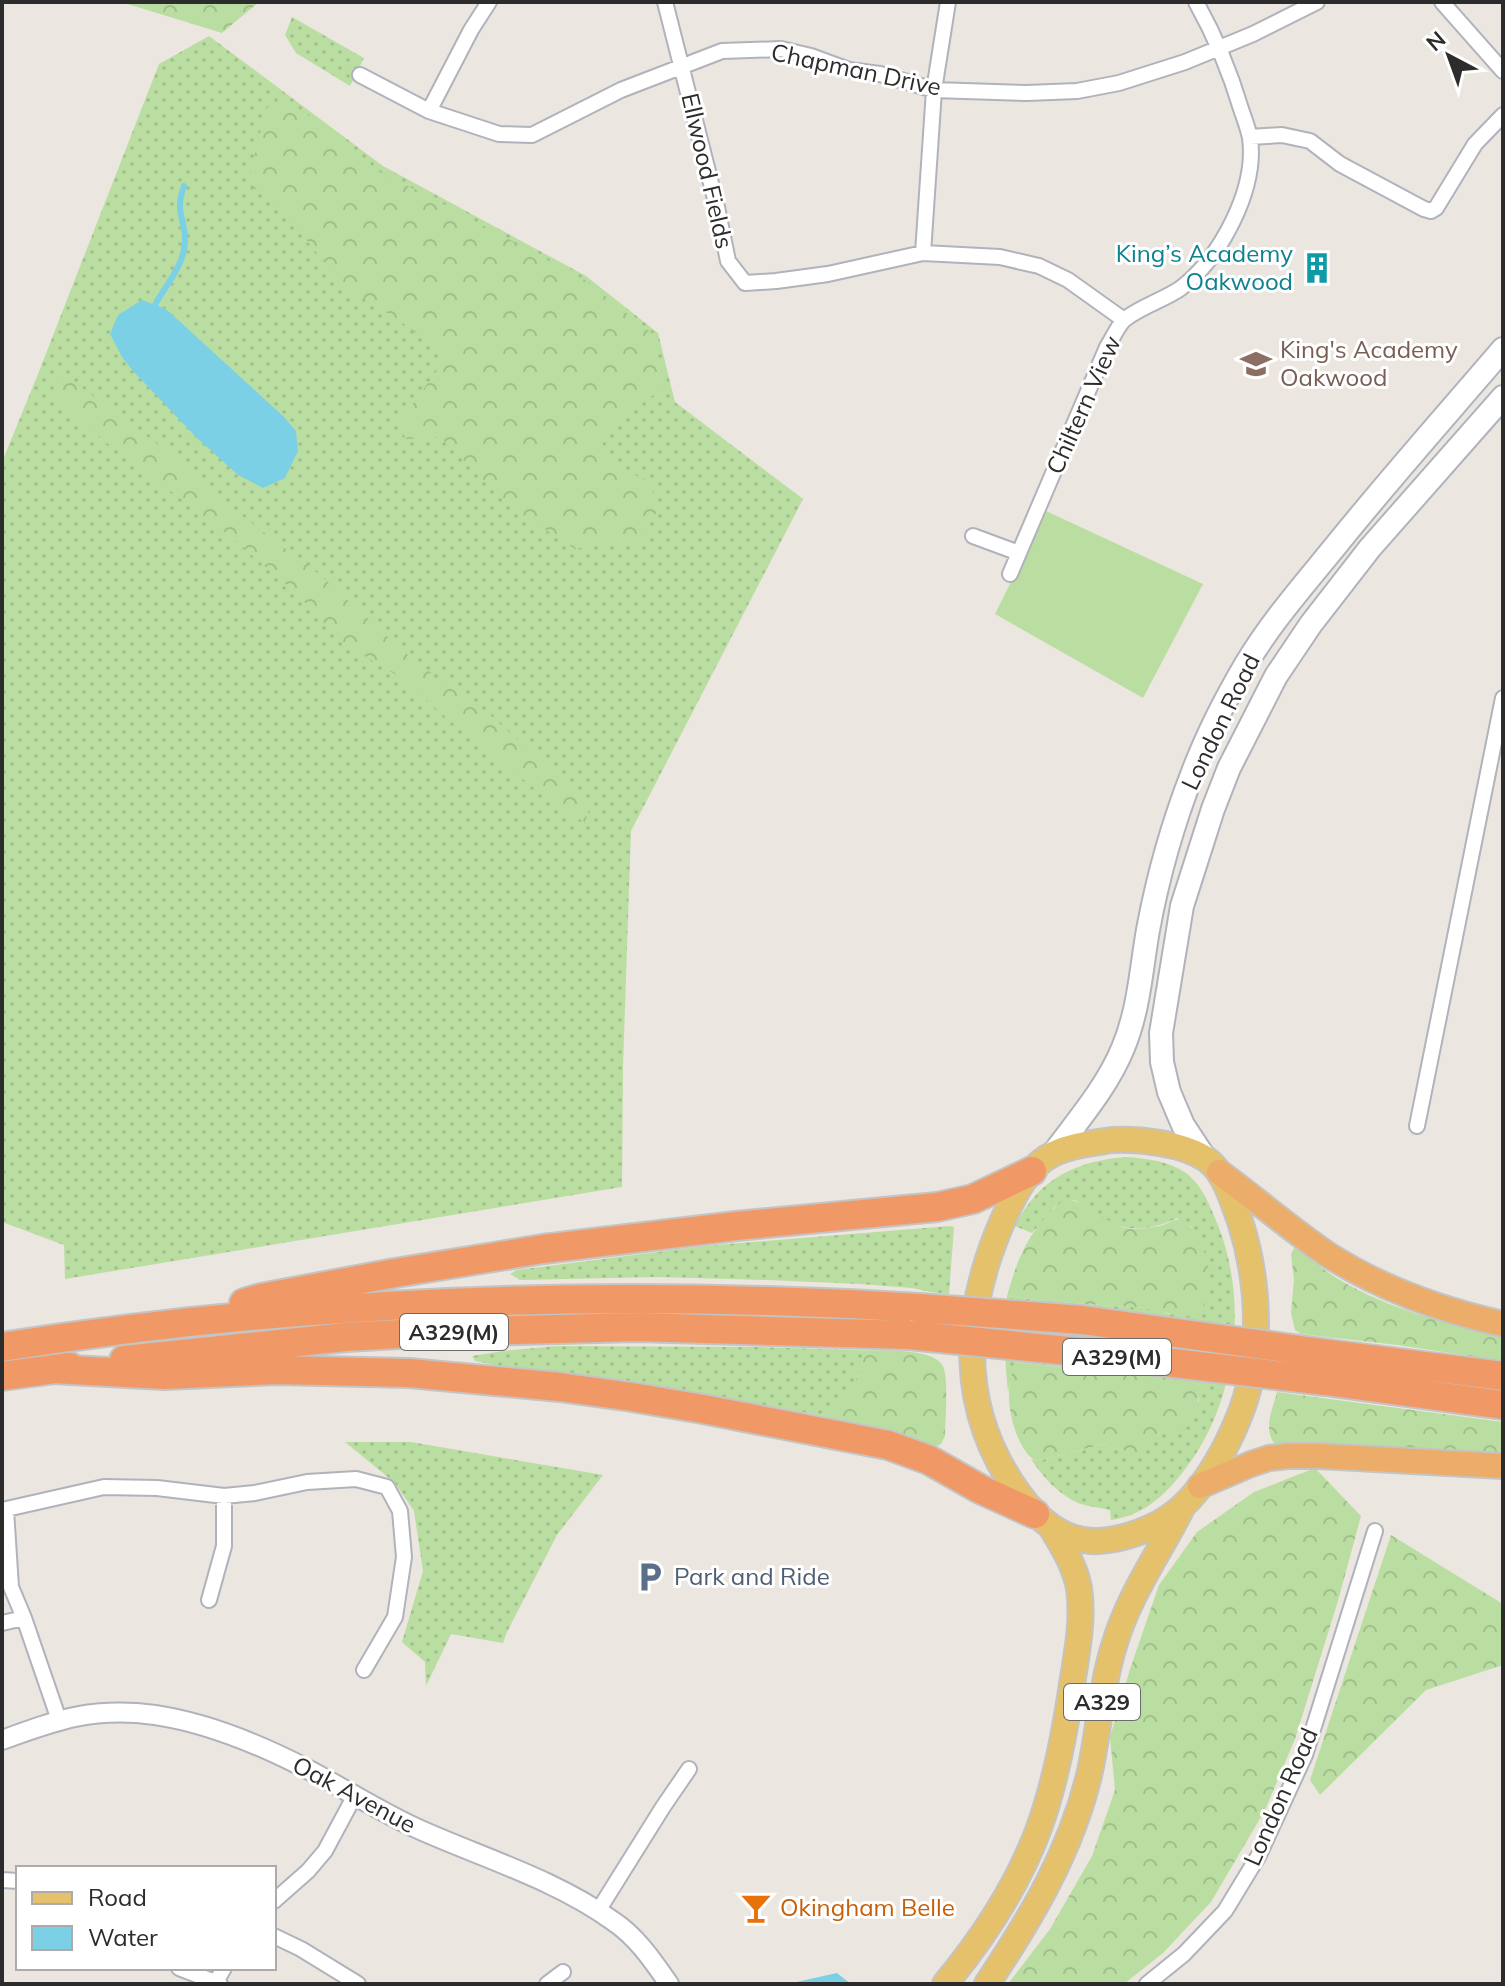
<svg xmlns="http://www.w3.org/2000/svg" width="1505" height="1986" viewBox="0 0 1505 1986" font-family="Mulish,sans-serif">
  <style>
    .grass { fill: url(#grass-dots) }
    .forest { fill: url(#forest-crowns) }
    .garden { fill: #badea1 }
    .water { fill: #7cd0e5 }
    .lines { fill: none; stroke-linecap: round; stroke-linejoin: round }
    .stream { stroke: #7cd0e5; stroke-width: 6 }
    .minor-casing { stroke: #b0b3bb; stroke-width: 18 }
    .tertiary-casing { stroke: #b0b3bb; stroke-width: 22 }
    .secondary-casing { stroke: #b0b3bb; stroke-width: 26 }
    .primary-casing { stroke: #c4c4c4; stroke-width: 28 }
    .trunk-casing { stroke: #c4c4c4; stroke-width: 28 }
    .motorway-casing { stroke: #c4c4c4; stroke-width: 32 }
    .minor { stroke: #fff; stroke-width: 14 }
    .tertiary { stroke: #fff; stroke-width: 18 }
    .secondary { stroke: #fff; stroke-width: 22 }
    .primary { stroke: #e5c16c; stroke-width: 24 }
    .trunk { stroke: #ebad69; stroke-width: 24 }
    .motorway { stroke: #f19966; stroke-width: 28 }
    .motorway-bridge-casing { stroke: #c4c4c4; stroke-width: 32; stroke-linecap: butt }
    .motorway-bridge { stroke: #f19966; stroke-width: 28 }
    .labels { text-anchor: middle; stroke-width: 6; stroke-linejoin: round; paint-order: stroke }
    .shield { fill: #fff; stroke: #6b6b6b; stroke-width: 2 }
    .shield-label { font-size: 22px; font-weight: bold; fill: #2c2c2c }
    .street-label { font-size: 24px; fill: #2c2c2c; stroke: #fff }
    .culture-label { font-size: 24px; fill: #0d838f; stroke: #fff; text-anchor: end }
    .education-label { font-size: 24px; fill: #785e54; stroke: #fff; text-anchor: start }
    .service-label { font-size: 24px; fill: #4e5e75; stroke: #fff; text-anchor: start }
    .food-label { font-size: 24px; fill: #c56008; stroke: #fff; text-anchor: start }
  </style>
  <defs>
    <pattern id="grass-dots" width="8" height="8" patternUnits="userSpaceOnUse" patternTransform="scale(2)"><rect width="8" height="8" fill="#badea1"/><path d="M2 2h.1M6 6h.1" fill="none" stroke="#a0bf8b" stroke-width="1.8" stroke-linecap="round"/></pattern>
    <pattern id="forest-crowns" width="20" height="18" patternUnits="userSpaceOnUse" patternTransform="scale(2)"><rect width="20" height="18" fill="#badea1"/><path d="M2 6a3 3 0 1 1 6 0M12 15a3 3 0 1 1 6 0" fill="none" stroke="#a0bf8b"/></pattern>
  </defs>
  <rect width="100%" height="100%" fill="#ece6e0"/>
  <!-- grass -->
  <path class="grass" d="M292 17 364 58 350 86 296 53 285 35Z
    M209 36 383 166 586 276 658 333 675 402 803 499 631 831 623 1066 622 1187 65 1279 64 1245 2 1222V462L38 374 159 64Z
    M1128 1157C1148 1159 1169 1161 1186 1173 1203 1186 1210 1206 1218 1225 1251 1309 1235 1416 1173 1484 1157 1502 1136 1517 1111 1520L1110 1510C1099 1507 1088 1507 1078 1503 1058 1494 1043 1477 1031 1459L1038 1461 1103 1444 1134 1454 1152 1442 1161 1431 1192 1418 1199 1400V1385L1191 1380 1015 1362 1008 1392C1004 1359 1005 1328 1007 1296L1043 1301 1144 1308 1159 1310 1169 1314 1203 1250 1191 1226 1177 1218C1156 1229 1129 1233 1107 1221 1096 1213 1087 1205 1074 1200L1055 1207 1032 1233 1015 1226C1038 1179 1077 1160 1128 1157Z
    M950 1226 954 1227 949 1294 930 1292 912 1288 860 1284 767 1280 658 1277 520 1280 510 1274 517 1270 704 1246Z
    M556 1346 756 1347 859 1350 864 1358 850 1396 828 1417C769 1406 711 1395 652 1387 593 1379 534 1374 475 1361L472 1356 503 1351Z
    M345 1442H411L603 1475 557 1535 506 1634 503 1643 451 1634 426 1686 425 1662 402 1642 423 1571 414 1511 395 1483Z"/>
  <!-- forest -->
  <path class="forest" d="M121 2H259L222 33Z
    M282 97 328 129 387 178 417 190 585 280 653 334 665 386 630 413 600 440 619 467 649 482 659 507 639 545 605 544 575 549 511 507 440 437 406 439 398 424 447 357 399 320 349 291 311 246 293 220 248 183 266 109Z
    M60 377 73 381 177 459 245 518 319 574 412 659 489 714 579 795 589 810 585 822 568 814 472 740 400 677 344 644 297 594 226 533 103 440 59 400 53 386Z
    M1064 1200C1090 1199 1103 1224 1127 1228 1137 1230 1150 1228 1159 1226 1168 1224 1174 1218 1184 1219 1203 1238 1217 1275 1206 1302 1204 1308 1198 1312 1194 1316 1176 1317 1161 1310 1144 1308L1043 1301 1007 1296C1018 1256 1031 1226 1064 1200Z
    M1294 1248C1311 1257 1324 1271 1340 1280 1391 1310 1446 1323 1503 1336V1361L1397 1345 1301 1334 1295 1330 1291 1313 1294 1280 1291 1254Z
    M859 1350C877 1351 934 1347 943 1366 949 1380 945 1420 945 1436L941 1444 934 1448 886 1432 828 1417 850 1395 864 1358Z
    M1014 1362 1191 1380 1199 1385C1202 1397 1190 1436 1174 1436 1170 1436 1164 1432 1161 1431L1146 1450 1134 1454 1103 1444 1038 1461C1019 1456 1008 1412 1009 1394 1009 1384 1013 1372 1014 1362Z
    M1277 1392 1503 1422V1455L1274 1443C1263 1427 1273 1409 1277 1392Z
    M1315 1468 1361 1516 1338 1601 1295 1739 1265 1810 1211 1902 1163 1953 1124 1984H1008L1050 1929 1092 1856 1115 1790 1110 1737 1130 1669 1159 1585 1197 1532 1254 1492Z
    M1391 1535 1503 1604V1665L1426 1690 1320 1795 1310 1780Z"/>
  <!-- garden -->
  <path class="garden" d="M1046 511 1203 584 1143 698 995 614Z"/>
  <!-- water -->
  <path class="water" d="M142 300 166 309 284 417 296 431 298 451 285 478 263 488 238 475 197 438 133 371 122 357 110 334 118 315Z
    M837 1973 851 1984H791L792 1983Z"/>
  <g class="lines">
    <!-- stream -->
    <path class="stream" d="M155 305C166 285 184 265 185 242 186 219 174 214 184 186"/>
    <defs>
      <path id="minor" d="M665 2 717 207 728 261 745 283 776 281 828 274 923 253 1000 257 1039 266 1068 280 1124 320
        M1442 2 1503 71
        M360 75 429 111 499 134 532 135 621 90 722 51 781 49 811 56 849 70 880 74 934 90 1027 93 1077 91 1119 83 1185 62 1253 34 1317 2
        M429 111 471 30 489 2
        M1250 137 1282 135 1310 141 1340 164 1424 209 1431 211 1436 208 1475 144 1503 115
        M923 253 934 90 948 2
        M973 536 1019 553
        M1010 574 1107 347C1112 339 1117 328 1123 321 1135 309 1166 299 1181 288 1221 257 1257 189 1250 138 1248 128 1244 118 1241 109 1230 72 1215 36 1196 2
        M1417 1126 1503 698
        M2 1510 104 1487 157 1488 224 1496 255 1493 307 1482 356 1479 387 1487 400 1511 404 1557 395 1617 364 1670
        M6 1510 11 1587 24 1618 59 1720
        M209 1600 224 1546V1496
        M2 1623 24 1618
        M2 1880 18 1881
        M274 1901 308 1871 325 1851 354 1797
        M598 1911 663 1807 689 1769
        M274 1936 301 1949 358 1984
        M179 1968 220 1984
        M216 1982 224 1968
        M547 1984 563 1972
        M1147 1984 1184 1954 1225 1911 1259 1855 1305 1755 1375 1531"/>
      <path id="tertiary" d="M2 1740C59 1719 93 1707 155 1715 209 1723 261 1745 309 1770 345 1789 379 1811 416 1828 480 1857 555 1879 613 1921 637 1937 653 1961 669 1984"/>
      <path id="secondary" d="M1053 1154C1078 1120 1107 1087 1123 1048 1139 1010 1141 970 1148 930 1158 876 1173 823 1193 772 1207 735 1226 698 1246 664 1273 619 1309 579 1342 538 1394 474 1449 412 1503 349
        M1204 1157 1183 1125 1169 1092 1162 1062 1161 1033 1182 906 1213 809 1229 768 1276 676 1311 624 1370 548 1503 397"/>
      <path id="primary" d="M1112 1140C1140 1139 1182 1143 1206 1159 1225 1172 1232 1200 1240 1221 1254 1265 1259 1313 1254 1359 1249 1408 1215 1480 1176 1512 1156 1528 1124 1540 1098 1541 1065 1543 1037 1519 1019 1494 957 1409 962 1313 1003 1220 1014 1195 1028 1166 1053 1154 1071 1145 1093 1143 1112 1140Z
        M945 1984C984 1937 1018 1885 1039 1828 1055 1784 1064 1737 1071 1691 1076 1657 1084 1622 1079 1588 1075 1566 1062 1545 1051 1527
        M987 1984C1031 1918 1072 1850 1090 1771 1099 1730 1101 1687 1114 1646 1128 1597 1158 1555 1181 1510"/>
      <path id="trunk" d="M1219 1172C1256 1199 1290 1229 1327 1254 1381 1289 1441 1310 1503 1324
        M1200 1486 1251 1464 1269 1458 1288 1456H1320L1503 1466"/>
      <path id="motorway" d="M244 1303 261 1298 395 1273 543 1249 736 1226 937 1207 973 1199 1032 1171
        M2 1347C305 1299 613 1289 919 1308
        M1329 1354 1503 1376
        M124 1360 346 1337 435 1332 637 1327 909 1335
        M53 1369 164 1375 277 1370 409 1373 560 1387 632 1397 703 1409 888 1445 929 1460 980 1489 1035 1514
        M2 1376 70 1367
        M1325 1381 1503 1405"/>
    </defs>
    <!-- minor casing -->
    <use href="#minor" class="minor-casing"/>
    <!-- tertiary casing -->
    <use href="#tertiary" class="tertiary-casing"/>
    <!-- secondary casing -->
    <use href="#secondary" class="secondary-casing"/>
    <!-- primary casing -->
    <use href="#primary" class="primary-casing"/>
    <!-- trunk casing -->
    <use href="#trunk" class="trunk-casing"/>
    <!-- motorway casing -->
    <use href="#motorway" class="motorway-casing"/>
    <!-- minor -->
    <use href="#minor" class="minor"/>
    <!-- tertiary -->
    <use href="#tertiary" class="tertiary"/>
    <!-- secondary -->
    <use href="#secondary" class="secondary"/>
    <!-- primary -->
    <use href="#primary" class="primary"/>
    <!-- trunk -->
    <use href="#trunk" class="trunk"/>
    <!-- motorway -->
    <use href="#motorway" class="motorway"/>
    <defs>
      <path id="motorway-bridge" d="M919 1308 1082 1320 1329 1354
        M909 1335 1089 1353 1325 1381"/>
    </defs>
    <!-- motorway-bridge casing -->
    <use href="#motorway-bridge" class="motorway-bridge-casing"/>
    <!-- motorway-bridge -->
    <use href="#motorway-bridge" class="motorway-bridge"/>
  </g>
  <!-- icons -->
  <defs>
    <symbol id="building-bare" viewBox="-9 -9 18 18"><path d="M-4-6H4V6H1V3H-1V6H-4ZM-2.5-4.3h1.7v1.8h-1.7ZM.8-4.3h1.7v1.8H.8ZM-2.5-1h1.7V.8h-1.7ZM.8-1h1.7V.8H.8Z" fill="#0f9aa8" stroke="#fff" stroke-width="2.5" paint-order="stroke"/></symbol>
    <symbol id="school-bare" viewBox="-9 -9 18 18"><path d="M0-5L7-2L0 1L-7-2ZM-4 1L0 2.5L4 1V4Q0 6-4 4Z" fill="#8d6e63" stroke="#fff" stroke-width="2.5" paint-order="stroke"/></symbol>
    <symbol id="parking-bare" viewBox="-9 -9 18 18"><path d="M-3.5-5.5H1a3.5 3.5 0 0 1 0 7H-1V5.5H-3.5ZM-1-3.4V-.6H.8a1.4 1.4 0 0 0 0-2.8Z" fill="#5c6f8a" stroke="#fff" stroke-width="2.5" paint-order="stroke"/></symbol>
    <symbol id="bar-bare" viewBox="-9 -9 18 18"><path d="M-6-5H6L.8 .8V4.5H3.5V6h-7V4.5H-.8V.8Z" fill="#e8710a" stroke="#fff" stroke-width="2.5" paint-order="stroke"/></symbol>
  </defs>
  <g fill-rule="evenodd">
    <use href="#building-bare" x="1295" y="246" width="44" height="44"/>
    <use href="#school-bare" x="1234" y="342" width="44" height="44"/>
    <use href="#parking-bare" x="628" y="1555" width="44" height="44"/>
    <use href="#bar-bare" x="734" y="1886" width="44" height="44"/>
  </g>
  <g class="labels">
    <!-- shield labels -->
    <g class="shield">
      <rect x="400" y="1314" width="108" height="36" rx="6"/>
      <rect x="1063" y="1339" width="108" height="36" rx="6"/>
      <rect x="1064" y="1684" width="76" height="36" rx="6"/>
    </g>
    <g class="shield-label">
      <text x="454" y="1340">A329(M)</text>
      <text x="1117" y="1365">A329(M)</text>
      <text x="1102" y="1710">A329</text>
    </g>
    <!-- street labels -->
    <g class="street-label">
      <text transform="translate(856 70) rotate(12)" y="8">Chapman Drive</text>
      <text transform="translate(707 171) rotate(77)" y="8">Ellwood Fields</text>
      <text transform="translate(1084 405) rotate(-66)" y="8">Chiltern View</text>
      <text transform="translate(1221 722) rotate(-64)" y="8">London Road</text>
      <text transform="translate(354 1795) rotate(28)" y="8">Oak Avenue</text>
      <text transform="translate(1281 1797) rotate(-66)" y="8">London Road</text>
    </g>
    <!-- culture labels -->
    <g class="culture-label">
      <text x="1293" y="262">King’s Academy<tspan x="1293" dy="28">Oakwood</tspan></text>
    </g>
    <!-- education labels -->
    <g class="education-label">
      <text x="1280" y="358">King's Academy<tspan x="1280" dy="28">Oakwood</tspan></text>
    </g>
    <!-- service labels -->
    <g class="service-label">
      <text x="674" y="1585">Park and Ride</text>
    </g>
    <!-- food labels -->
    <g class="food-label">
      <text x="780" y="1916">Okingham Belle</text>
    </g>
  </g>
  <!-- border -->
  <rect width="1505" height="1986" fill="none" stroke="#2c2c2c" stroke-width="8"/>
  <!-- legend -->
  <rect x="16" y="1866" width="260" height="104" fill="#ffffff" stroke="#ababab" stroke-width="2"/>
  <rect x="32" y="1892" width="40" height="12" fill="#e5c16c" stroke="#ababab" stroke-width="2"/>
  <text x="88" y="1906" font-size="24" fill="#2c2c2c">Road</text>
  <rect x="32" y="1926" width="40" height="24" fill="#7cd0e5" stroke="#ababab" stroke-width="2"/>
  <text x="88" y="1946" font-size="24" fill="#2c2c2c">Water</text>
  <!-- north arrow -->
  <g transform="translate(1449 56) rotate(319)" stroke="#ffffff" stroke-width="6" paint-order="stroke">
  <path d="M0-6L14 30L0 20L-14 30Z" fill="#2c2c2c"/>
  <text y="-12" font-size="22" font-weight="bold" text-anchor="middle" fill="#2c2c2c">N</text>
  </g>
</svg>
